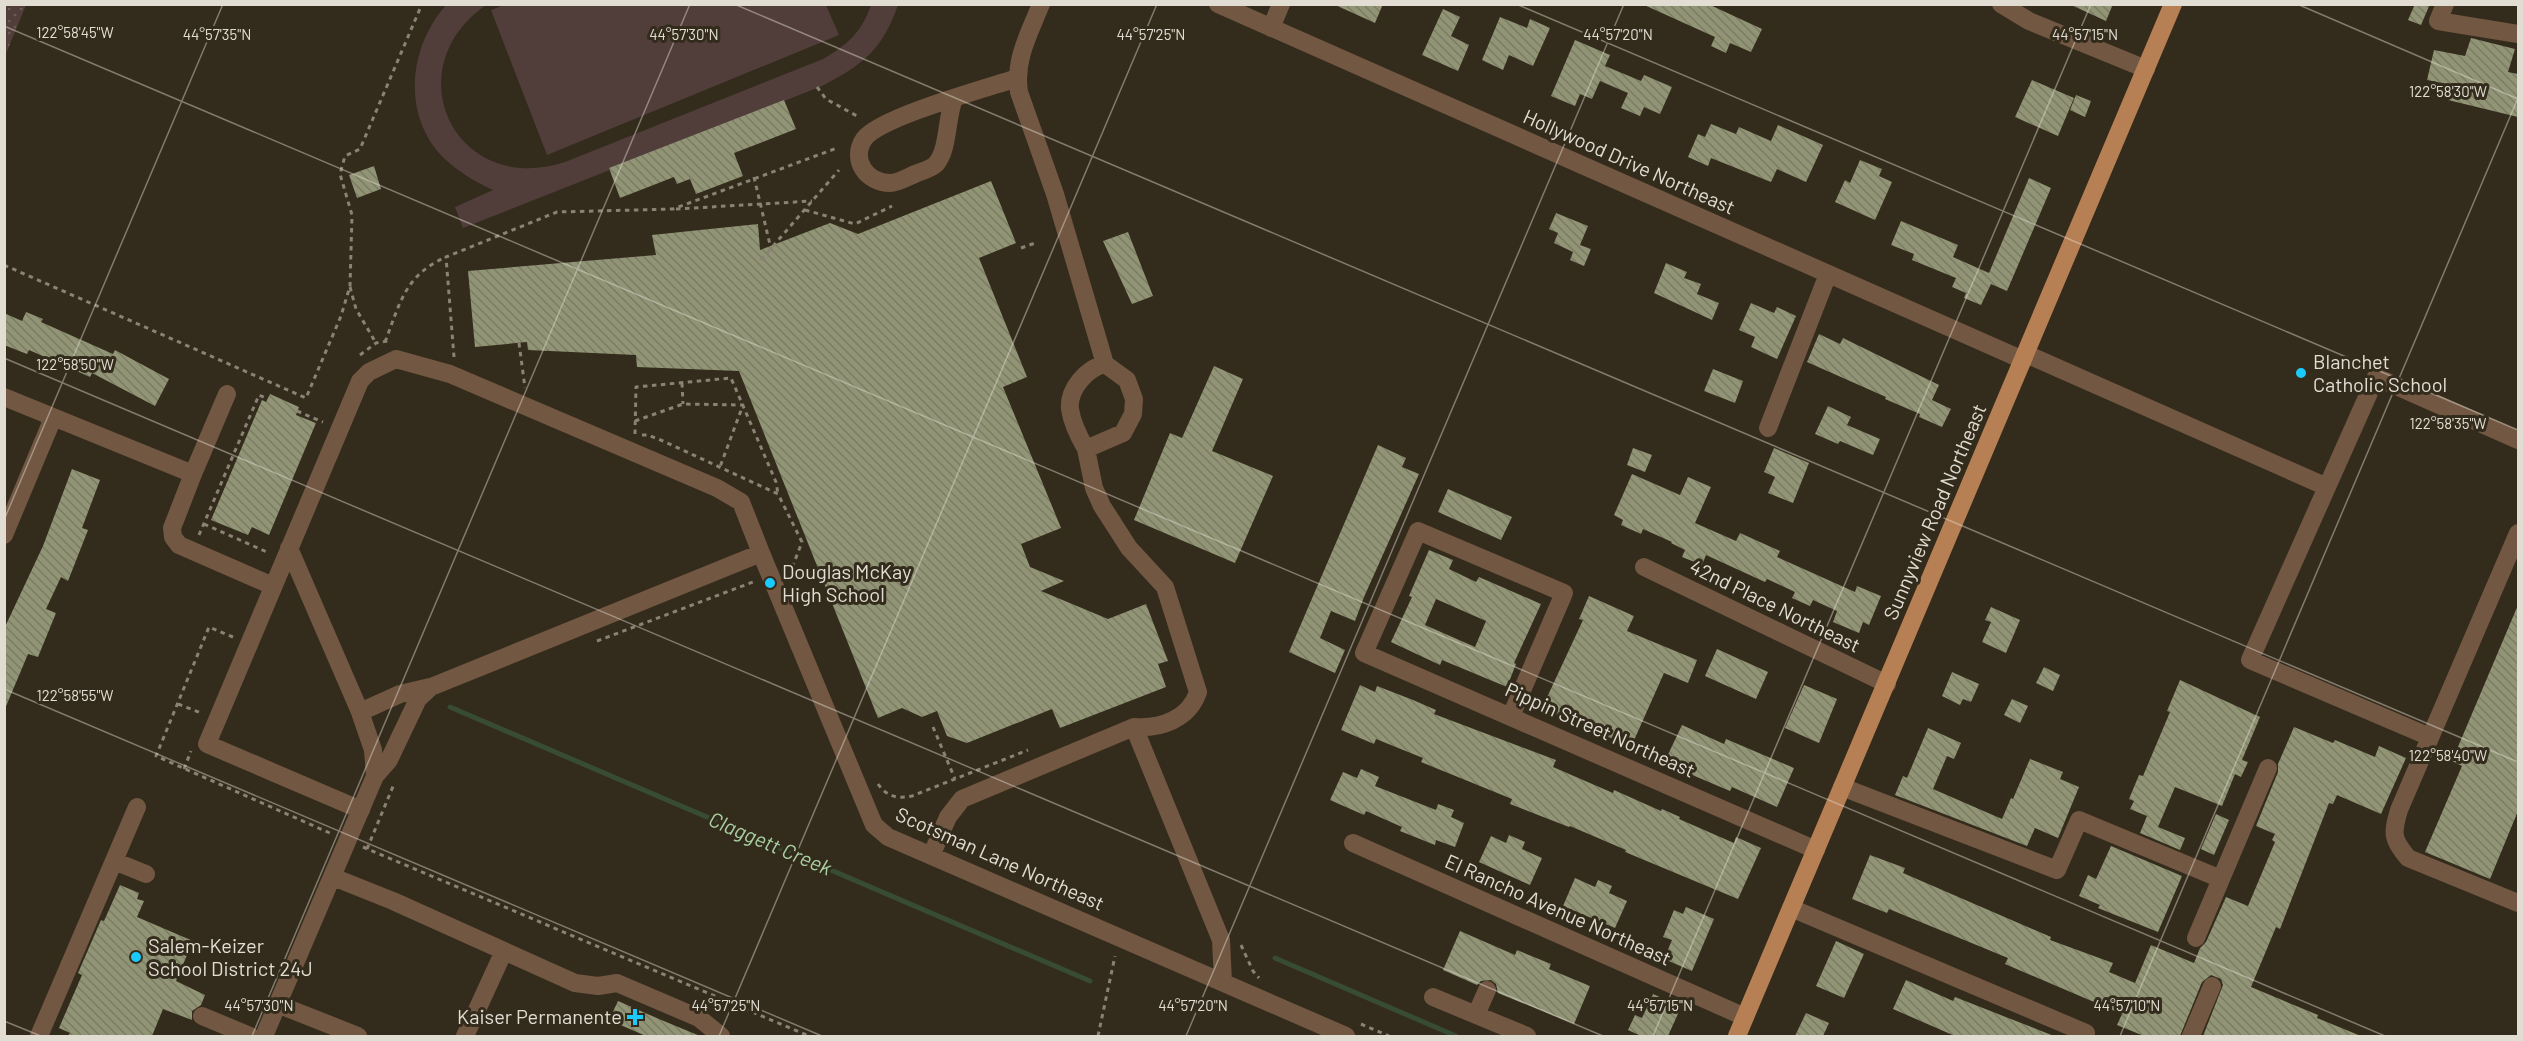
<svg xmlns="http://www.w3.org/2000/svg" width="2523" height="1041" viewBox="0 0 2523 1041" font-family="Barlow,sans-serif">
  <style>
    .green { fill: #513e3b }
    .park { fill: url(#park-dots) }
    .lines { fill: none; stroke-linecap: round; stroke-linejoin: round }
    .stream { stroke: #384c34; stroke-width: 5 }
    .building { fill: url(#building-back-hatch); fill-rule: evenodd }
    .path { stroke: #898275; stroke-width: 3; stroke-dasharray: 4.5 4.5; stroke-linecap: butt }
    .minor { stroke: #725742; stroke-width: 18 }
    .major { stroke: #b77f54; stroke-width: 18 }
    .ticks { fill: none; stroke: #e2ddd3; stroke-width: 1.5; stroke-opacity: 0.45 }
    .poi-dot { fill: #1bcafc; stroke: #332b1b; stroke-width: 2 }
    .labels { text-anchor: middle; stroke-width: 6; stroke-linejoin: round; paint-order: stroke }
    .street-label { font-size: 20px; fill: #e2ddd3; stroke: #332b1b }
    .poi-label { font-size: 20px; fill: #e2ddd3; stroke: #332b1b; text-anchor: start }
    .water-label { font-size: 21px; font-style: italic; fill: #a8d0a2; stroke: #332b1b }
    .ticks-label { font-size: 15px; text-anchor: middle; fill: #e2ddd3; stroke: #332b1b; stroke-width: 6; stroke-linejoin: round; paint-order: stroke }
  </style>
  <defs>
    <pattern id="park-dots" width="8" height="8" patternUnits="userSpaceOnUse" patternTransform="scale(1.5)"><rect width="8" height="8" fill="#513e3b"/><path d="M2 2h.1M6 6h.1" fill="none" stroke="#6a5956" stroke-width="1.8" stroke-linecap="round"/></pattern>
    <pattern id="building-back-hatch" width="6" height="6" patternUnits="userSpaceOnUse" patternTransform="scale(1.5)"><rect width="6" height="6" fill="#919575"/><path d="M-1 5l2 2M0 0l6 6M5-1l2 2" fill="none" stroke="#7a7c65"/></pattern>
  </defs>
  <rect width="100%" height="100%" fill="#332b1b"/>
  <!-- green -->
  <path class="green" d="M446 5H486C394 69 455 198 565 162L823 59C847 45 862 32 871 5H898C882 50 864 64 822 86L463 228 455 207 493 190C476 182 460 173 446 160 401 118 408 48 446 5Z
    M504 5H826L839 35 547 155 491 10Z"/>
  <!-- park -->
  <path class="park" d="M5 4 26 5 5 56 4 5Z"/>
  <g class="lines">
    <!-- stream -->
    <path class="stream" d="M450 707 1090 981
      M1275 958 1456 1036"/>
  </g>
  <!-- building -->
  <path class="building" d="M1333 4H1383L1375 23Z
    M1642 4H1708L1762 29 1751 52 1730 43 1726 53 1711 46 1715 37Z
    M2069 4H2113L2106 21Z
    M2415 4H2430L2421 25 2408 20Z
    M1443 9 1460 17 1451 36 1469 45 1458 71 1422 55Z
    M1500 17 1527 28 1530 19 1550 28 1533 66 1509 55 1503 70 1482 60Z
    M2471 38 2515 49 2508 72 2518 74V117L2448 100 2452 85 2427 80 2434 50 2465 56Z
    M1575 40 1610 55 1605 66 1641 81 1644 75 1672 87 1660 114 1644 107 1640 116 1621 108 1628 93 1600 81 1592 99 1580 94 1575 106 1551 96Z
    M2032 80 2074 98 2058 136 2015 117Z
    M2076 95 2091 101 2085 117 2070 110Z
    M784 100 796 129 734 153 743 176 696 194 690 179 677 184 674 177 620 198 609 168Z
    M1711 124 1736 134 1739 127 1771 141 1778 125 1823 145 1806 182 1777 169 1771 182 1711 158 1708 166 1688 157 1698 134 1705 137Z
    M1860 160 1882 169 1879 176 1892 182 1875 220 1835 202 1845 180 1850 183Z
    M374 166 381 189 357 198 349 175Z
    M2029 178 2051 188 2007 291 1991 284 1981 305 1964 298 1966 293 1952 287 1956 278 1912 260 1914 254 1891 245 1901 221 1958 245 1953 257 1989 273Z
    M991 181 1016 243 979 258 1027 377 1003 387 1061 528 1021 544 1030 567 1064 581 1041 591 1108 619 1146 604 1168 661 1158 664 1166 687 1060 728 1052 709 967 743 947 736 937 711 922 717 902 708 878 718 739 371 637 367 636 355 528 350 527 342 475 347 468 271 656 255 652 235 758 224 760 250 830 223 858 234Z
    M1556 213 1588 226 1580 245 1591 249 1584 266 1570 260 1573 252 1554 243 1558 233 1549 229Z
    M1128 232 1153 296 1132 304 1103 241Z
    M1666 263 1687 272 1684 278 1701 284 1697 294 1719 303 1712 320 1654 293Z
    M1751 303 1774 313 1777 307 1796 316 1777 359 1751 347 1755 337 1739 330Z
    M26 312 43 319 41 322 113 354 115 350 169 379 155 406 92 373 90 377 29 350 27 354 4 345V313L22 321Z
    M1819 334 1840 344 1843 338 1939 385 1932 400 1951 409 1942 427 1919 417 1920 414 1885 399 1886 397 1807 362Z
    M1214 366 1243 379 1212 451 1273 476 1235 563 1134 520 1170 433 1182 438Z
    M1713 369 1743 381 1735 403 1704 391Z
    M270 394 299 407 296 415 316 423 269 535 252 527 248 535 211 520 262 400 266 402Z
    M1828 406 1851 417 1847 425 1880 439 1873 455 1840 441 1838 444 1815 434Z
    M1378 445 1406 458 1402 467 1419 474 1364 597 1355 621 1331 611 1320 638 1345 650 1335 673 1289 652Z
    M1633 448 1652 455 1645 472 1627 465Z
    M1774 448 1809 463 1793 503 1768 493 1775 477 1764 472Z
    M72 469 100 480 82 528 88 530 68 581 61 577 46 609 56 613 38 657 28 654 4 711V629L43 546Z
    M1632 474 1680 495 1688 477 1711 487 1695 523 1736 541 1740 533 1780 551 1777 557 1855 592 1857 586 1881 596 1869 625 1863 622 1859 633 1833 622 1837 611 1813 600 1810 606 1792 598 1795 592 1767 579 1765 582 1706 555 1702 565 1682 557 1685 550 1671 543 1672 542 1643 529 1641 534 1621 525 1623 520 1614 515Z
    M1448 489 1512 517 1501 540 1438 512Z
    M1429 550 1453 560 1449 569 1476 582 1479 577 1541 604 1514 663 1516 664 1507 687 1442 660 1440 665 1391 642 1412 597 1409 596ZM1436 599 1486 621 1475 647 1425 625Z
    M1589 596 1634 616 1627 631 1697 660 1688 683 1664 673 1631 747 1542 708 1583 620 1579 619Z
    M2518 605V811L2490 879 2425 852 2462 766 2452 761Z
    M1991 607 2020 620 2006 653 1982 642 1991 622 1985 620Z
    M1717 649 1768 672 1756 699 1705 676Z
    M2044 667 2060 675 2053 691 2036 683Z
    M1952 672 1979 684 1971 702 1963 699 1960 705 1942 696Z
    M2180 680 2260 717 2242 760 2248 762 2241 777 2235 774 2222 806 2175 787 2158 827 2185 838 2180 850 2140 833 2147 816 2130 809 2134 801 2129 799 2139 775 2143 776 2170 712 2167 711Z
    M1360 685 1375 692 1377 686 1413 700 1436 710 1434 714 1556 760 1553 767 1613 793 1614 790 1661 811 1662 809 1680 817 1679 819 1734 843 1736 837 1761 848 1738 899 1625 852 1626 850 1570 826 1569 827 1510 804 1512 799 1421 762 1423 758 1376 739 1374 744 1341 730Z
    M1804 685 1837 699 1819 743 1785 728Z
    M2012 699 2028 706 2020 723 2004 715Z
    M1682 725 1724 744 1726 739 1794 768 1777 807 1732 787 1730 791 1664 763Z
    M2294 727 2333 743 2335 740 2375 757 2379 746 2406 758 2381 814 2337 795 2333 804 2329 803 2280 929 2276 927 2251 987 2318 1015 2317 1018 2361 1036H2203L2223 985 2221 979 2211 975 2202 982 2180 1036H2144L2117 1025 2122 1014 2005 964 2008 958 1889 909 1887 913 1852 899 1870 855 1905 868 1903 873 2051 937 2050 940 2113 963 2109 972 2135 983 2151 945 2194 963 2200 948 2206 942 2226 897 2248 906 2275 842 2272 840 2275 834 2256 826 2278 772V764Z
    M1928 728 1961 743 1954 759 1947 756 1933 789 2002 819 2011 798 2013 799 2030 759 2063 772 2060 779 2079 787 2058 838 2035 828 2027 846 1895 795 1903 776 1907 778Z
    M1361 769 1379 777 1375 786 1436 810 1438 804 1454 810 1451 817 1464 823 1455 847 1436 840 1435 845 1400 831 1402 827 1366 811 1364 815 1330 800 1343 772 1357 778Z
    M2216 814 2229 820 2214 855 2201 849Z
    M1509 835 1525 842 1522 849 1542 858 1530 885 1479 862 1491 836 1506 843Z
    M2111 846 2182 876 2158 932 2098 908 2100 905 2079 896 2088 875 2096 879Z
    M1575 878 1595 887 1598 880 1612 886 1609 893 1627 901 1615 928 1563 906Z
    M120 885 139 893 137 899 144 901 137 917 193 941 176 981 205 995 201 1005 192 1011V1020L163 1009 152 1036H68L70 1033 59 1028 82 975 78 973 101 920 104 921Z
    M1686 907 1714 919 1692 971 1664 959 1672 940 1663 937 1674 910 1683 914Z
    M1460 931 1515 955 1517 950 1551 964 1549 969 1590 986 1574 1024 1498 993 1496 984 1491 980 1481 981 1477 985 1443 970Z
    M1836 941 1864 954 1844 998 1816 986Z
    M1906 980 1953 1001 1955 997 2054 1036H1955L1893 1009Z
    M1653 994 1681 1007 1668 1036H1641L1628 1030 1635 1015 1642 1018Z
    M618 1001 659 1019 700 1036H646L609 1020Z
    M1806 1013 1829 1023 1823 1036H1795Z"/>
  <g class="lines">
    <!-- path -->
    <path class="path" d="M817 87 826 99 857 116
      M754 177 771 249
      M676 209 812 201
      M805 210 855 224 892 206
      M1021 248 1038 242
      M761 260 839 170
      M4 265 306 398 341 316 350 286 352 215 340 174 345 156 360 149 422 4
      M350 287 356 309 376 343
      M385 342C400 303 405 275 446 257
      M519 343 525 388
      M360 355 376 343 388 341
      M454 357 446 257 557 212 673 209 837 148
      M682 383 683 404
      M297 411 323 422
      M635 421 683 404 743 405 720 467
      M635 434 636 387 731 378 776 482 778 494
      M642 435H648L663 441 778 494 802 542 790 573
      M204 524 269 553
      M199 535 259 395 268 399
      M233 637 209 627 156 756 332 834
      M597 641 753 582
      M178 704 201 713
      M933 727 955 779
      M184 769 191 751
      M878 784C887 797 898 799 912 796L1028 750
      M363 847 809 1036
      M367 849 394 784
      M1241 945 1253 971 1259 978
      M1361 1024 1389 1036
      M1098 1036 1115 956"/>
    <!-- minor -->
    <path class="minor" d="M1041 4C1029 34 1014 60 1019 92L1055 194 1105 364 1127 380 1134 399 1133 414 1123 433 1086 449C1079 437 1072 423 1070 409 1068 389 1087 368 1105 364
      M1218 4 2023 360
      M2001 4 2029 21 2146 69
      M2445 4 2438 21 2518 34
      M1271 28 1281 4
      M954 99C946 118 949 149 936 164 931 169 922 171 915 174 908 177 898 183 890 183 867 183 850 160 864 139 880 117 987 88 1017 78
      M2026 354 2327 487
      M4 397 193 474 172 528 173 537 179 545 273 586
      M1768 428 1828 274
      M1086 449 1094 488 1102 506 1129 548 1165 587 1198 692C1189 719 1161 729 1134 727
      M193 474 227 394
      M2518 533 2399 810C2392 834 2392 839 2408 858L2518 903
      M4 535 53 418
      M289 548 360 712 400 694 430 687
      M761 553 874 825 888 837 1346 1036
      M1644 567 1887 684
      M360 712 373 750 375 776
      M1511 716 1564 593 1418 531 1364 653 1816 850
      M2430 737 2250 660 2376 377 2518 440
      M1842 787 2057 870 2079 820 2221 879
      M1353 843 1745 1017
      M931 856 948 817 962 799 1134 727 1221 940 1223 982
      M114 861 146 874
      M333 877 393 901 575 983 598 986 617 983 699 1018 721 1036
      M1791 908 2086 1033
      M2196 938 2268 768
      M1433 997 1527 1036
      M277 1004 358 1036
      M1476 1015 1487 990
      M202 1016 250 1036
      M39 1036 137 807
      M264 1036 375 776 389 760 418 699 431 687 761 553 741 502 717 488 450 374 396 359 369 372 360 381 207 744 361 810
      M465 1036 504 951
      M2191 1036 2212 986"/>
    <!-- major -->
    <path class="major" d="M1737 1036 2173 4"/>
  </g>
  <!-- ticks -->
  <path class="ticks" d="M734 4 2518 762M1516 4 2518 430M2297 4 2518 99M4 26 2385 1036M4 358 1603 1036M4 520 223 4M4 689 822 1036M4 1021 41 1036M252 1036 690 4M719 1036 1157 4M1186 1036 1624 4M1653 1036 2091 4M2120 1036 2518 98"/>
  <!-- markers -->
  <g class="poi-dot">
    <circle cx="2301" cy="373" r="6"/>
    <circle cx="770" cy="583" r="6"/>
    <circle cx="136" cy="957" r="6"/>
    <path d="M632 1008h6v6h6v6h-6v6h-6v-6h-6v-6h6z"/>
  </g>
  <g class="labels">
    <!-- street labels -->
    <g class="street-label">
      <text transform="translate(1629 162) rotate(24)" y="7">Hollywood Drive Northeast</text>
      <text transform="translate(1935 512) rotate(-67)" y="7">Sunnyview Road Northeast</text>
      <text transform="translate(1775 606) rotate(26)" y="7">42nd Place Northeast</text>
      <text transform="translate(1600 730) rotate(24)" y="7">Pippin Street Northeast</text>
      <text transform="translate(1000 859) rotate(24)" y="7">Scotsman Lane Northeast</text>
      <text transform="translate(1558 910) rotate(24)" y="7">El Rancho Avenue Northeast</text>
    </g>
    <!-- poi labels -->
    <g class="poi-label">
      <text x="2313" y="369">Blanchet<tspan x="2313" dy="23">Catholic School</tspan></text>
      <text x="782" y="579">Douglas McKay<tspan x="782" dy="23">High School</tspan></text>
      <text x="148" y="953">Salem-Keizer<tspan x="148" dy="23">School District 24J</tspan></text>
      <text x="622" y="1024" text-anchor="end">Kaiser Permanente</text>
    </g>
    <!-- water labels -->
    <g class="water-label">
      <text transform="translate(770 844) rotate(23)" y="7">Claggett Creek</text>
    </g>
  </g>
  <g class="ticks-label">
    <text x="75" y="38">122°58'45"W</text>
    <text x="684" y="40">44°57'30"N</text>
    <text x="1151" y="40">44°57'25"N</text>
    <text x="2085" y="40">44°57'15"N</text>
    <text x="217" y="40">44°57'35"N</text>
    <text x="1618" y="40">44°57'20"N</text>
    <text x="2448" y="97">122°58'30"W</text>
    <text x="75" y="370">122°58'50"W</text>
    <text x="2448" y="429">122°58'35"W</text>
    <text x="75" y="701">122°58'55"W</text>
    <text x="2448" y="761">122°58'40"W</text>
    <text x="259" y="1011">44°57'30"N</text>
    <text x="726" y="1011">44°57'25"N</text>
    <text x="1193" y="1011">44°57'20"N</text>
    <text x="1660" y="1011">44°57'15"N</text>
    <text x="2127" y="1011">44°57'10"N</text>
  </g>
  <!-- border -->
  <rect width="2523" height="1041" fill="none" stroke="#e2ddd3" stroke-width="12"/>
</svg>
